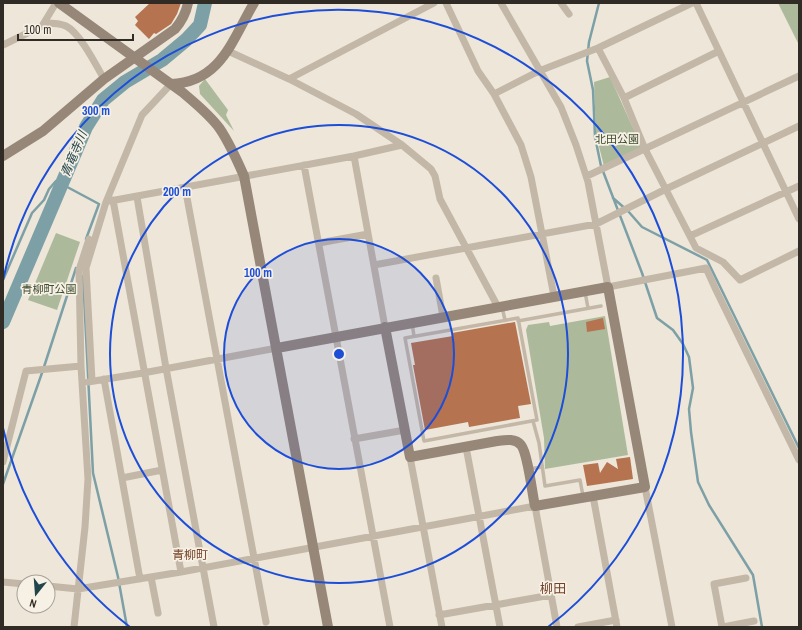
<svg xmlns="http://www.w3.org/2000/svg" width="802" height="630" viewBox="0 0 802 630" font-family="'Archivo Narrow','Noto Sans JP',sans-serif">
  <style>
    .green { fill: #acba9b }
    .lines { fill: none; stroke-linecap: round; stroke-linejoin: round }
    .stream { stroke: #7ca0a6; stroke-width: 2.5 }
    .river { stroke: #7ca0a6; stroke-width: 14 }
    .building { fill: #b5734f }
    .lane { stroke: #c3b7a7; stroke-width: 3.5 }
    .street { stroke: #c3b7a7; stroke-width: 7 }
    .secondary { stroke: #968779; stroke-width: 10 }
    .ring { fill: none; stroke: #1d4ed8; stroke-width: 2 }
    .labels { text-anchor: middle; stroke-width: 3.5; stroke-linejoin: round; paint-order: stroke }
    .park-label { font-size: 11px; fill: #3d4b2e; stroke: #f6f0e5 }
    .water-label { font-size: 12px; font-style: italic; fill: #22454c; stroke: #f6f0e5 }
    .neighbourhood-label { font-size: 12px; fill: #75442b; stroke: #f6f0e5 }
    .quarter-label { font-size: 13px; fill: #75442b; stroke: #f6f0e5 }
    .centre { fill: #1d4ed8; stroke: #f6f0e5; stroke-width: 2 }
    .ring-label { font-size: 12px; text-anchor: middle; font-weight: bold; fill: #1d4ed8; stroke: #f6f0e5; stroke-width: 3.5; stroke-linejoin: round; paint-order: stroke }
  </style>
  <rect width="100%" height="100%" fill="#ede6d9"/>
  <!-- green -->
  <path class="green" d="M778 3H799V45Z
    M610 77 642 148 604 166 596 135 594 82Z
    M205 79 228 110 226 115 234 131 200 94 199 86Z
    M56 233 80 242 57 310 28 300Z
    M605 316 628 455 545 469 544 438 526 330 528 325 549 322 550 326Z"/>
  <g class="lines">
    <!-- stream -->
    <path class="stream" d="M599 3 589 42 587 61 593 90 595 137 601 166 642 273 657 318 673 330 683 344 689 357 693 388 689 409 691 432 698 482 709 505 753 575 762 627
      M613 198 628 211 642 227 707 260 799 448
      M83 276 93 473 118 577 127 627
      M3 280 32 213 44 200 49 189 56 181 99 204 86 239
      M3 484 43 370 76 268"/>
    <!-- river -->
    <path class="river" d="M3 322 86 127 103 100 125 82 162 60 186 40 200 25 205 3"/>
  </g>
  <!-- building -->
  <path class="building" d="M150 3H181L177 14 171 24 156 34 154 33 149 39 135 25 138 21 135 17Z
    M603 318 605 329 587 332 586 322Z
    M515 322 531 404 518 406 520 418 469 427 468 422 425 430 413 365H415L411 343 453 336 452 333Z
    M630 457 633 479 587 486 583 465 598 463 600 473 607 462 618 469 616 459Z"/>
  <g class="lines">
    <!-- lane -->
    <path class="lane" d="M585 292 588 308
      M502 307 505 320
      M518 318 537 420 424 441 405 338Z
      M518 321 601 306
      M412 323 414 336
      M533 421 539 443 545 486 580 480 583 496
      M529 469 542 467"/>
    <!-- street -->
    <path class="street" d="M446 3 478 71 494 94 521 145 531 177 554 296
      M501 3 561 107 576 145 588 182 608 287 706 268 716 290 799 460
      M561 3 569 14
      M692 3 598 48 624 98 645 149 696 248 723 262 740 280 799 251
      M696 3 799 219
      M44 23C51 23 60 23 66 26 80 33 96 65 104 79
      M3 45 42 26 56 3
      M228 51 289 79 356 114 402 145 431 169 435 176 440 199 498 307
      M289 79 434 3
      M494 94 539 71 598 48
      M624 98 719 51
      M354 156 385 327
      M304 165 390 627
      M587 176 799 76
      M185 187 266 622
      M137 197 166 368 214 627
      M113 200 181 572
      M110 201 354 156 402 145
      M690 236 799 186
      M319 243 368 234
      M374 265 596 224 666 189 799 126
      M436 278 443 317
      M81 366 79 270 89 239
      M104 379 140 579
      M92 381 86 268 106 202 142 115 171 84
      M88 382 143 373 277 348
      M354 439 405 430
      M466 447 500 627
      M410 457 442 627
      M3 462 26 371 81 366 88 479 85 527 74 627
      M122 478 162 470
      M645 487 672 627
      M593 496 617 627
      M151 577 158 613
      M3 582 24 584
      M48 586 78 589 181 572 535 506 557 627
      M439 615 551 595
      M578 627 616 620
      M722 627 714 584 746 578
      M723 627 754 621"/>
    <!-- secondary -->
    <path class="secondary" d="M59 3 182 92C195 103 210 115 220 129 230 144 237 160 244 176L328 627
      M171 84C221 82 232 40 254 3
      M3 156 43 131 104 79 175 29C181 22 186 13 188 3
      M277 348 608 287 645 487 535 506C532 493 528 454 521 445 515 438 505 440 497 441L410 457 385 327"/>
  </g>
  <!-- distance rings -->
  <circle cx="339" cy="354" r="115" fill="#1d4ed8" fill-opacity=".12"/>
  <g class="ring">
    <circle cx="339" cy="354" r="115"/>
    <circle cx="339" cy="354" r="229"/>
    <path d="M130 627A344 344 0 0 1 3 428M3 280A344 344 0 1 1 548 627"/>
  </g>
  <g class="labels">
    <!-- park labels -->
    <g class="park-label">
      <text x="617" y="143">北田公園</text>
      <text x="49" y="293">青柳町公園</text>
    </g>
    <!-- water labels -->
    <g class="water-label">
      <text transform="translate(74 154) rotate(-67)" y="4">青竜寺川</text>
    </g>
    <!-- neighbourhood labels -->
    <g class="neighbourhood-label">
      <text x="190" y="559">青柳町</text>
    </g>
    <!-- quarter labels -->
    <g class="quarter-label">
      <text x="553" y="593">柳田</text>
    </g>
  </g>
  <circle cx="339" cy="354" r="6" class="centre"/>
  <g class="ring-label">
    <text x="96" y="115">300 m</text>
    <text x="177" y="196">200 m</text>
    <text x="258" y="277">100 m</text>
  </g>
  <!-- border -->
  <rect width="802" height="630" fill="none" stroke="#312b26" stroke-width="8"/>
  <!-- north arrow -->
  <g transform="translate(36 594) rotate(197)"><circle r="19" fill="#f6f0e5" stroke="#a7a199"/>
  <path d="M0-3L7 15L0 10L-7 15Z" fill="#22454c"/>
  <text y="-6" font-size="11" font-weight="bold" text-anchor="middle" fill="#312b26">N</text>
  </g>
  <!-- scale -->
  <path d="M18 34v6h115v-6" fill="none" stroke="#312b26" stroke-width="2"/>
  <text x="24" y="34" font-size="12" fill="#312b26" stroke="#f6f0e5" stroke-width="3" paint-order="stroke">100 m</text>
</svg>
